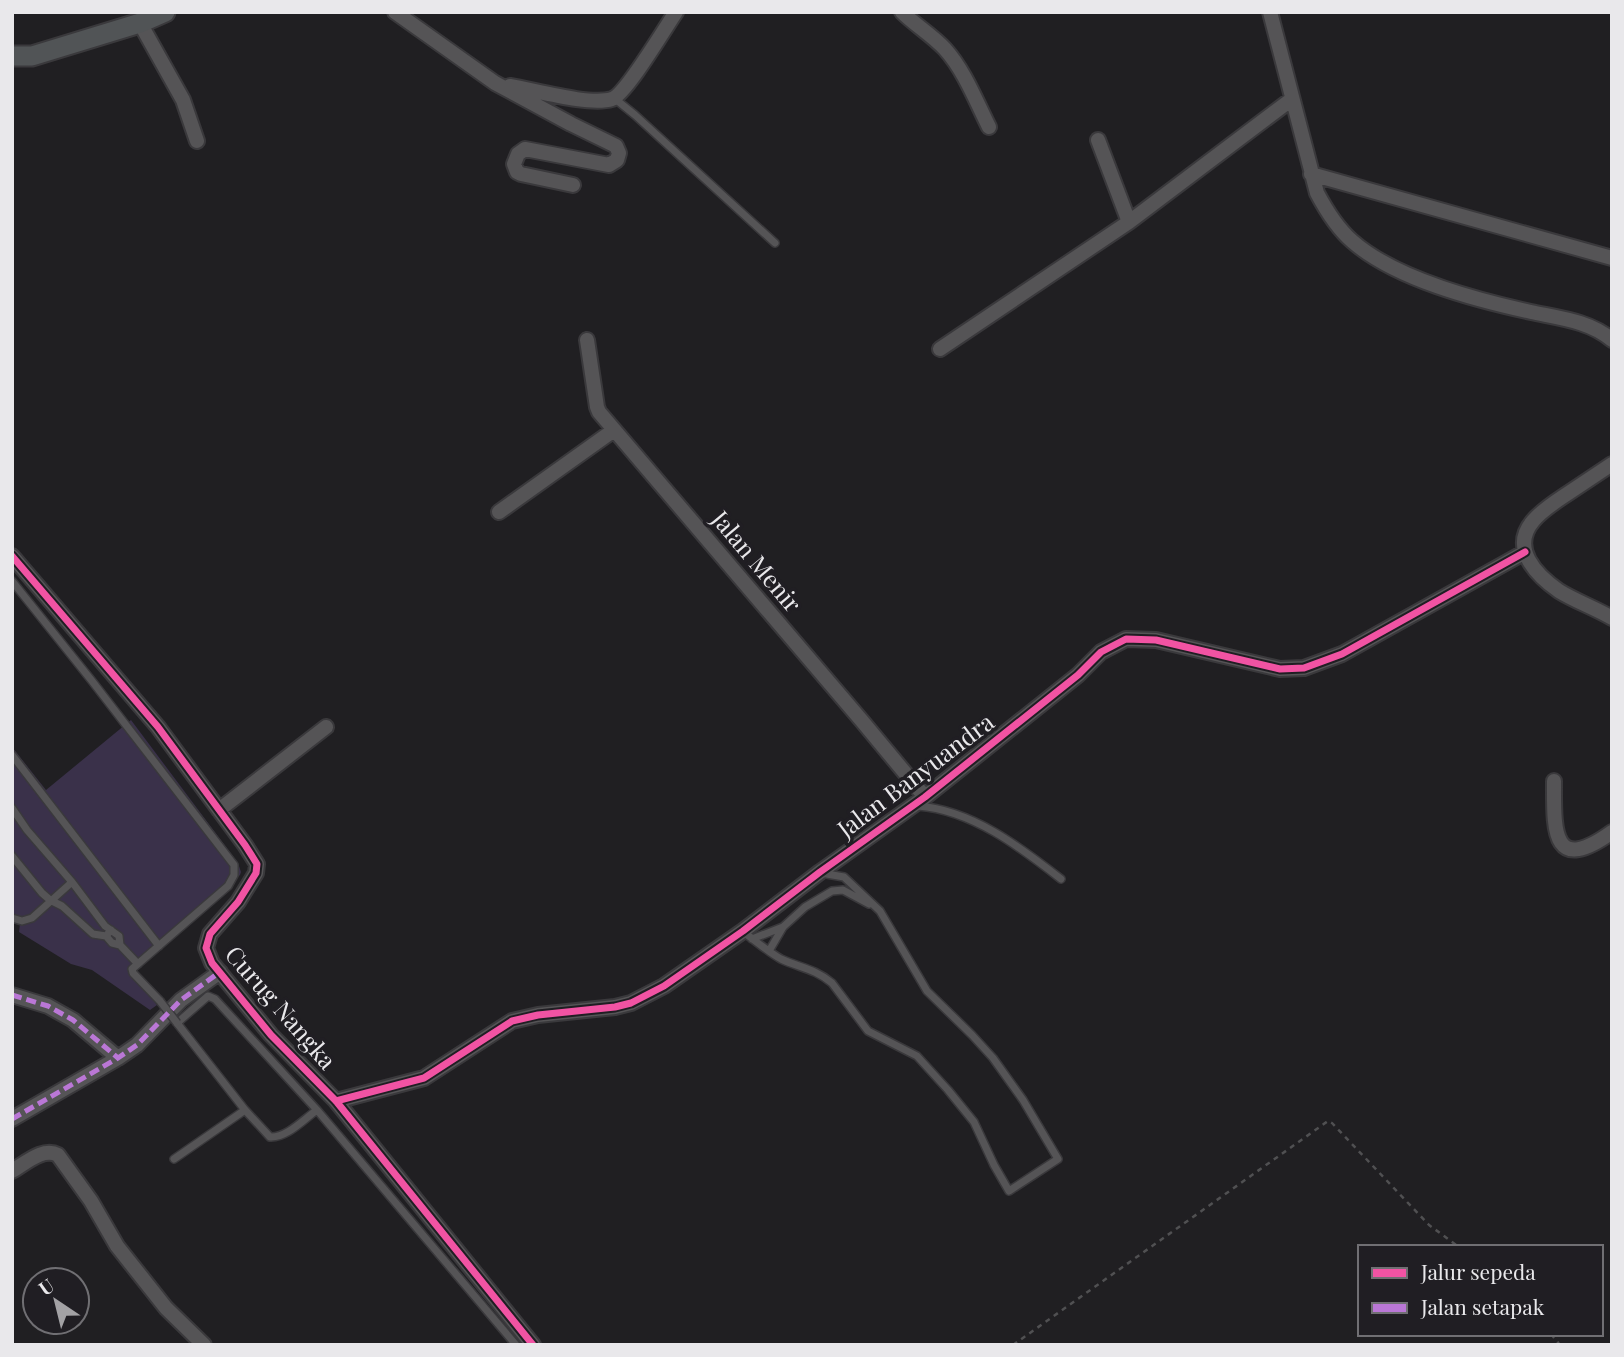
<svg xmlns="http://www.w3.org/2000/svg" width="1624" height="1357" viewBox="0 0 1624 1357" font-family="'Playfair Display',serif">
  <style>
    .green { fill: #3a314a }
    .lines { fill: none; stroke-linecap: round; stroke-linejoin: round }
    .lane-casing { stroke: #3a393c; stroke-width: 10 }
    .street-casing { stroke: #3a393c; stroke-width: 18 }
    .secondary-casing { stroke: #3a393c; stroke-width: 23 }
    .path { stroke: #505052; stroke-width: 2.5; stroke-dasharray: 5 5; stroke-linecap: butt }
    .lane { stroke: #555456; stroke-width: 7 }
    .street { stroke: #555456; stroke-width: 14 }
    .secondary { stroke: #515456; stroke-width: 19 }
    .lane-bridge-casing { stroke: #3a393c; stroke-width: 10; stroke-linecap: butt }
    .lane-bridge { stroke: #555456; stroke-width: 7 }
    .quiet { stroke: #ba77d6; stroke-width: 5; stroke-dasharray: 10 5; stroke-linecap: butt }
    .cycleway-casing { stroke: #201e23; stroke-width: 11 }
    .cycleway { stroke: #f153a3; stroke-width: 7 }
    .labels { text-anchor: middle; stroke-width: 7; stroke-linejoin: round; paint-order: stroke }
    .street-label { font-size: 24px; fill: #e9e8eb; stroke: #201e23 }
  </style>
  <rect width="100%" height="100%" fill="#201f22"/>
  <!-- green -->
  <path class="green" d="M131 720 238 863 241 872 240 875 194 918 132 971 157 1005 150 1010 92 970 71 964 19 932 20 924 12 920V747L46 790Z"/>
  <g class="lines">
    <defs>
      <path id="lane" d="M614 98 635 115 775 243
        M12 581 92 681 234 865V875L228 886 132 969 133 973 160 1001
        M12 755 159 946
        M918 806C972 810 1020 847 1061 879
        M12 808 27 830 72 882 105 926 119 936 120 945 112 943 106 936 111 930
        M12 856 42 893 50 900 62 906 93 934 106 936
        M12 918 22 921 32 918 72 882
        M743 932C755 940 768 952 781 959 800 968 814 968 832 983L868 1031 917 1056 948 1090 974 1122 994 1165 1009 1191 1058 1159 1023 1100 993 1058 972 1035 927 991 880 911 844 877 821 873
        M752 939 783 927
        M120 945 138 964
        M769 951 783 927 805 907 832 891 843 890 869 904
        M317 1110C304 1119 287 1138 270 1137L245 1110 177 1023 208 996 215 999 317 1110 516 1345
        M174 1159 245 1110"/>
      <path id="street" d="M395 12 495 83 571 124 616 146 619 153 617 160 609 165 525 149 518 154 514 164 517 172 521 174 573 185
        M902 12C915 25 932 35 945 49 964 70 976 101 989 127
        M1270 12 1317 193C1326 210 1337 228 1352 241 1395 279 1476 300 1531 312 1559 318 1590 321 1612 340
        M140 23 183 100 197 141
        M510 86C535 90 589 106 612 99 626 94 665 28 676 12
        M1098 140 1129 222
        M1311 174 1612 258
        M587 340 597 407 599 412 862 721 925 797
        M940 349 1129 222 1292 99
        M1612 464C1597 474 1582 484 1567 494 1555 502 1542 510 1533 521 1510 548 1536 575 1559 591 1575 601 1595 608 1612 618
        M499 512 614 430
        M12 556 158 727 245 845 257 864 256 873 238 902 210 934 206 948 212 963 271 1035 336 1101 533 1345
        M1554 781C1554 829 1551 876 1612 832
        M219 810 326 727
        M12 995 48 1006 73 1020 118 1058
        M336 1101 424 1078 512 1021 538 1015 615 1007 631 1003 664 986 743 931 820 872 925 797 1078 675 1101 652 1126 639 1156 640 1280 669 1304 668 1342 654 1525 552
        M12 1119 118 1058 137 1045 181 1000 220 972
        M12 1171C26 1163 43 1147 58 1155L91 1201 117 1246 166 1308 204 1345"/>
      <path id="secondary" d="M12 56H32L140 23 165 12"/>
    </defs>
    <!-- lane casing -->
    <use href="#lane" class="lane-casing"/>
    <!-- street casing -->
    <use href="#street" class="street-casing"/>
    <!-- secondary casing -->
    <use href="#secondary" class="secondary-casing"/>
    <!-- path -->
    <path class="path" d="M1551 1334 1560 1345
      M1013 1345 1328 1121 1332 1123 1429 1225 1459 1247"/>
    <!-- lane -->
    <use href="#lane" class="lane"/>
    <!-- street -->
    <use href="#street" class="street"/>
    <!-- secondary -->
    <use href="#secondary" class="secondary"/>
    <defs>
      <path id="lane-bridge" d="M160 1001 177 1023"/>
    </defs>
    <!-- lane-bridge casing -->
    <use href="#lane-bridge" class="lane-bridge-casing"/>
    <!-- lane-bridge -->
    <use href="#lane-bridge" class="lane-bridge"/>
    <!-- quiet -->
    <path class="quiet" d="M12 995 48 1006 73 1020 118 1058
      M12 1119 118 1058 137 1045 181 1000 220 972"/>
    <defs>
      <path id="cycleway" d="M12 556 158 727 245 845 257 864 256 873 238 902 210 934 206 948 212 963 271 1035 336 1101 533 1345
        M336 1101 424 1078 512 1021 538 1015 615 1007 631 1003 664 986 743 931 820 872 925 797 1078 675 1101 652 1126 639 1156 640 1280 669 1304 668 1342 654 1525 552"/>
    </defs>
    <!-- cycleway casing -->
    <use href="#cycleway" class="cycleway-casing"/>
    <!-- cycleway -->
    <use href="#cycleway" class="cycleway"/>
  </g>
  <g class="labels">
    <!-- street labels -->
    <g class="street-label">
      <text transform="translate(756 562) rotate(50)" y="8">Jalan Menir</text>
      <text transform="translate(916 776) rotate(-37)" y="8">Jalan Banyuandra</text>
      <text transform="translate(280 1008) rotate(49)" y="8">Curug Nangka</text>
    </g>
  </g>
  <!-- border -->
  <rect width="1624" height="1357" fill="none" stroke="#e9e8eb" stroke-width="28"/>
  <!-- legend -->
  <rect x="1358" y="1245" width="245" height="91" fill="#201e23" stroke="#706f73" stroke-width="2"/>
  <rect x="1372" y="1268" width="35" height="10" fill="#f153a3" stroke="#706f73" stroke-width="2"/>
  <text x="1421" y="1280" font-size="21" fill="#e9e8eb">Jalur sepeda</text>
  <rect x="1372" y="1303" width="35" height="10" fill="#ba77d6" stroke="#706f73" stroke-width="2"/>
  <text x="1421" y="1315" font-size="21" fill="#e9e8eb">Jalan setapak</text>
  <!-- north arrow -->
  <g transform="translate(56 1301) rotate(325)"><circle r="33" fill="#201e23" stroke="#706f73" stroke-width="2"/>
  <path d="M0-5L12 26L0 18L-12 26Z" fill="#a3a2a5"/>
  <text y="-10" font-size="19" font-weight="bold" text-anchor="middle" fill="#e9e8eb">U</text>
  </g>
</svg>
